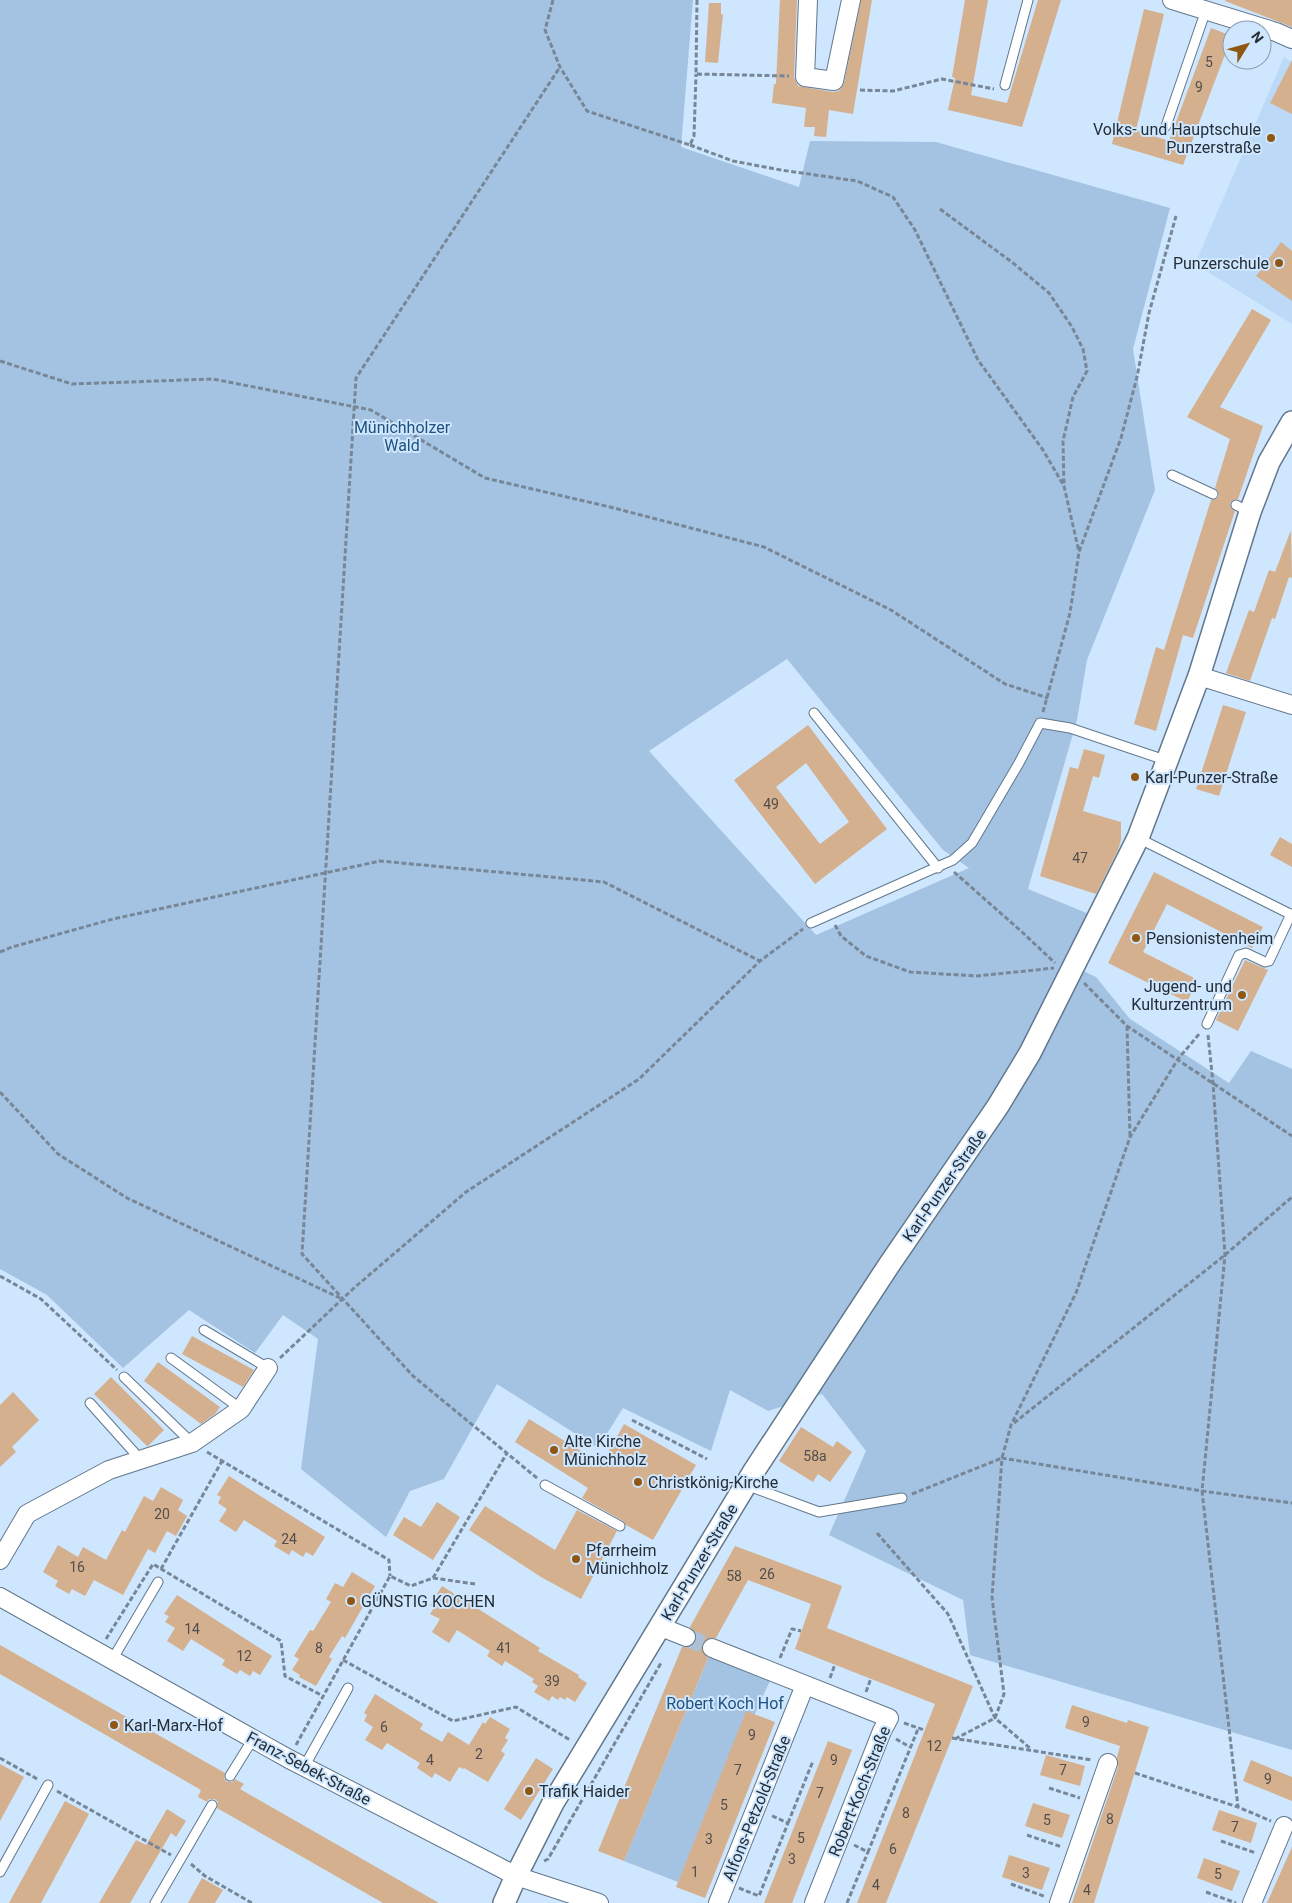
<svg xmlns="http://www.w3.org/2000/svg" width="1292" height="1903" viewBox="0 0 1292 1903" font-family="Roboto,sans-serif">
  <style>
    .built { fill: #bcdaf7 }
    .green { fill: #a4c3e3; fill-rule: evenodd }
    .building { fill: #d4b08e; fill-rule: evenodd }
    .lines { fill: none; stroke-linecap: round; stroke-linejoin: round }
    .minor-tunnel { stroke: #acc1d6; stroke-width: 18; stroke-dasharray: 18 9; stroke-linecap: butt }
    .service-casing { stroke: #61778c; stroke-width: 11 }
    .minor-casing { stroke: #61778c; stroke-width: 20 }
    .tertiary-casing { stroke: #61778c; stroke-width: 24 }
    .path { stroke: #778797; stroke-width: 3; stroke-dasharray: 5 2.5; stroke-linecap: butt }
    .service { stroke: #fff; stroke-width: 9 }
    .minor { stroke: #fff; stroke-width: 18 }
    .tertiary { stroke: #fff; stroke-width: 21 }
    .poi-dot { fill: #905712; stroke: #cee6fe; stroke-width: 2 }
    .labels { text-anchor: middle; stroke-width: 4; stroke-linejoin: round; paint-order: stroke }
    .number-label { font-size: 14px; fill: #514e4d }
    .poi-label { font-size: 16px; fill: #252e37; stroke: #cee6fe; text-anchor: start }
    .park-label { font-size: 16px; fill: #1f517e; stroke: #cee6fe }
    .street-label { font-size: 16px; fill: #252e37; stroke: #cee6fe }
  </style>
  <rect width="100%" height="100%" fill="#cee6fe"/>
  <!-- built -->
  <path class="built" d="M1284 57 1292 62V324L1195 264Z"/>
  <!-- green -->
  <path class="green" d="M0 0H693L681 147 799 187 810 141 936 142 1170 208 1133 349 1155 490 1087 660 1077 720 1028 889 1089 914 1065 962 1096 977 1130 1019 1229 1083 1251 1051 1292 1069V1750L970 1655 963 1600 829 1535 866 1451 822 1394 768 1411 730 1390 711 1451 623 1408 598 1448 497 1384 444 1479 410 1491 386 1537 301 1469 318 1339 283 1315 255 1353 189 1310 123 1368 47 1295 0 1269ZM787 659 943 850 969 868 816 935 649 751Z
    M709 1656 774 1672 678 1882 624 1861Z"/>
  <!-- building -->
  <path class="building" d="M780 0H797L794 77 798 86 833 92 839 91 844 83 861 0H872L853 114 829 110 826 137 814 136 815 127H804L806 108 772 103 774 84H776Z
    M965 0H988L971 95 1007 103 1038 0H1061L1022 127 948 110 955 78 952 77Z
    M1225 0H1292V27L1225 1Z
    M709 3H721V14L723 15 718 63 705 62Z
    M1144 9 1164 14 1136 130 1169 141 1211 28 1232 36 1183 165 1112 144Z
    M1292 60V114L1270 103Z
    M1281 242 1292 251V301L1256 276Z
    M1252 309 1271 320 1220 407 1263 426 1238 499 1233 500 1230 503 1231 508 1235 511 1193 638 1183 635 1156 731 1134 724 1156 647 1164 650 1211 500 1216 499 1219 496 1218 491 1215 488 1230 439 1187 417Z
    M1291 530 1292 578 1289 577 1275 619 1272 618 1250 681 1226 673 1249 610 1254 612 1269 570 1275 572Z
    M1223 705 1246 712 1219 796 1196 789Z
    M808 725 887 829 815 884 734 780ZM806 763 849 822 820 844 776 787Z
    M1084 749 1105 755 1099 778 1093 776 1083 811 1121 822V840L1118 850 1096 894 1040 876 1070 767 1078 769Z
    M1280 837 1292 844V867L1270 855Z
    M1154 872 1263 927 1252 948 1167 904 1143 952 1198 980 1187 1002 1108 963Z
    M1245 960 1268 970 1238 1031 1216 1020Z
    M192 1336 254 1370 243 1387 182 1354Z
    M158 1362 220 1407 215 1414 201 1424 144 1381Z
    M111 1377 164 1430 148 1446H147L94 1394Z
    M13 1392 39 1420 12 1447 16 1452 0 1467V1405Z
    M529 1419 602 1464 624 1424 696 1465 653 1540 626 1525 623 1521 582 1498 588 1488 515 1442Z
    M801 1427 833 1447 837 1441 852 1452 830 1482 818 1474 813 1482 779 1461Z
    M229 1476 325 1537 313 1556 306 1552 303 1557 292 1550 289 1555 274 1546 277 1541 244 1520 236 1532 219 1521 227 1509 218 1503 221 1497 217 1495Z
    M161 1487 183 1500 178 1510 187 1516 176 1536 167 1531 155 1553 148 1549 123 1595 94 1580 85 1596 72 1589 69 1594 55 1586 58 1581 43 1572 58 1545 78 1557 83 1547 106 1560 122 1530 125 1532 144 1496 153 1501Z
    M437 1502 460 1517 433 1560 393 1535 404 1517 421 1527Z
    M485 1506 555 1550 577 1510 617 1531 581 1599 541 1577 469 1530Z
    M735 1546 842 1586 827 1628 973 1686 886 1903H857L935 1704 795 1649 811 1604 748 1580 716 1638H710L702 1644V1650L708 1658 624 1861 598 1851 682 1647H688L696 1641V1635L690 1627Z
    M352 1572 375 1586 345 1638 342 1636 329 1657 332 1659 316 1686 299 1677 300 1675 292 1670 299 1659 294 1656 310 1630 313 1631 331 1602 326 1599 335 1583 343 1587Z
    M442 1586 540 1648 538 1651 579 1675 578 1677 587 1683 575 1702 567 1697 565 1700 560 1697 558 1700 552 1696 549 1701 534 1692 538 1686 532 1682 534 1679 505 1661 502 1666 487 1656 490 1651 457 1630 449 1643 432 1632 440 1619 430 1614 434 1608 430 1605Z
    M177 1595 272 1656 260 1675 253 1671 250 1676 240 1670 237 1674 222 1665 225 1660 191 1639 183 1651 167 1641 175 1628 165 1622 169 1616 164 1614Z
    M0 1645 225 1773 224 1778 227 1782H232L235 1779 244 1784 240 1789 439 1903H383L217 1808 218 1802 215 1799H209L207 1802 198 1797 201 1790 0 1674Z
    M375 1694 423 1724 420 1729 442 1742 448 1732 469 1745 483 1722 485 1724 490 1717 510 1729 505 1738 508 1740 501 1751 505 1754 488 1782 464 1768 463 1769 459 1767 450 1782 435 1773 432 1778 417 1768 420 1763 387 1743 382 1750 365 1740 373 1727 364 1721 367 1715 364 1713Z
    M1072 1705 1127 1723 1128 1720 1149 1727 1094 1903H1072L1118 1767 1117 1757 1120 1746 1065 1728Z
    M746 1711 775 1722 705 1898 676 1887Z
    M828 1741 852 1750 792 1903H764Z
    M1046 1755 1085 1766 1080 1786 1040 1775Z
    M536 1758 553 1769 521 1820 504 1809Z
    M1251 1760 1292 1777V1801L1243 1781Z
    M0 1764 24 1777 0 1821Z
    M65 1801 89 1814 41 1903H9Z
    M1033 1803 1070 1815 1062 1838 1025 1826Z
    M167 1809 186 1821 176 1837 171 1833 130 1903H99L136 1840 146 1845Z
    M1219 1810 1257 1823 1251 1843 1212 1830Z
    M1292 1847V1903H1267Z
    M1009 1855 1050 1868 1042 1890 1002 1877Z
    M1204 1858 1240 1871 1232 1891 1197 1878Z
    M202 1878 223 1890 215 1903H188Z"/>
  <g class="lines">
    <!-- minor-tunnel -->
    <path class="minor-tunnel" d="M686 1637 712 1648"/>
    <defs>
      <path id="service" d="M1005 85 1028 0
        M1166 126 1206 10
        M1172 475 1213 494
        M1236 505 1250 512
        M814 713 938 868
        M1138 838 1292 915
        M811 923 953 860 972 843 1019 763 1040 723 1070 728 1168 761
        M1207 1024 1239 955 1246 953 1265 962 1269 961 1291 914
        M204 1330 268 1368
        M171 1358 241 1409
        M124 1377 192 1443
        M90 1403 140 1459
        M545 1485 620 1526
        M746 1485 819 1512 902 1498
        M112 1660 158 1582
        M304 1767 348 1688
        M230 1776 253 1739
        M0 1872 48 1785
        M155 1903 212 1805"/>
      <path id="minor" d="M808 0 805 77 834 81 851 0
        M1172 0 1276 32 1292 39
        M1199 676 1292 705
        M0 1560 27 1514 109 1470 192 1443 241 1409 268 1368
        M0 1597 289 1759 497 1866 516 1876 599 1903
        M661 1627 686 1637
        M712 1648 889 1718 882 1731 814 1903
        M718 1903 805 1685
        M1059 1903 1108 1763
        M1252 1903 1284 1826"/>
      <path id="tertiary" d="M504 1903 516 1876 553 1803 754 1471 889 1265 998 1106 1030 1053 1138 838 1199 676 1250 512 1269 462 1292 422"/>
    </defs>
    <!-- service casing -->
    <use href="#service" class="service-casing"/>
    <!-- minor casing -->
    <use href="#minor" class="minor-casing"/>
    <!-- tertiary casing -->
    <use href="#tertiary" class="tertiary-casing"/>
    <!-- path -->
    <path class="path" d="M553 0 545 30 560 67 587 111 690 145 694 136 696 74
      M697 0 696 74 789 76
      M860 90 893 91 942 79 994 89
      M690 145 733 161 781 170 857 181 893 197 915 230 978 360 1043 450 1064 486 1079 552
      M940 209 1013 263 1049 293 1072 327 1083 349 1087 371 1073 397 1063 441 1064 486
      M0 361 72 384 213 379 371 410 485 478 610 507 764 547 891 610 1005 684 1048 698
      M1043 712 1070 613 1079 552 1121 438 1137 377 1149 313 1176 216
      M954 872 1022 932 1055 963
      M835 925 841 936 866 956 910 972 977 976 1054 968
      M0 952 12 947 113 919 380 861 604 882 760 961
      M1084 983 1127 1026 1292 1136
      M1127 1026 1130 1136
      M1208 1035 1213 1083 1225 1255 1202 1491 1238 1807
      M0 1092 58 1154 127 1198 340 1298
      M0 1276 41 1299 117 1370
      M280 1358 354 1288 466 1192 639 1079 760 961 803 929
      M632 1420 707 1459
      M1014 1423 1225 1255 1292 1197
      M207 1452 389 1560 390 1576
      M537 1478 413 1376 302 1254 356 378 560 67
      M912 1494 1002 1458 1011 1425 1076 1293 1130 1137 1178 1059 1200 1033
      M877 1533 948 1614 995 1718 1031 1749
      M161 1569 222 1461
      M433 1578 475 1584
      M106 1639 153 1564 281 1641 285 1676 323 1696
      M780 1658 792 1629 801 1631
      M343 1660 453 1721 516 1707 570 1740
      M830 1678 835 1664
      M866 1692 871 1678
      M904 1723 924 1730
      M952 1738 1092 1760
      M896 1739 910 1747
      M955 1739 995 1718 1004 1694 992 1597 1002 1458 1202 1491 1292 1503
      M296 1745 390 1576 411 1586 433 1578 507 1453
      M0 1758 39 1780
      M1135 1773 1238 1807 1271 1821
      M1049 1788 1080 1798
      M57 1791 171 1855
      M788 1823 813 1761
      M1027 1835 1062 1847
      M1221 1841 1256 1853
      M854 1845 868 1852 918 1729
      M544 1861 548 1859 661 1663
      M191 1864 205 1876 252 1903
      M1011 1884 1046 1897
      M739 1888 759 1896 788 1823 770 1815
      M1206 1892 1236 1903
      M847 1903 868 1852"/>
    <!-- service -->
    <use href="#service" class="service"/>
    <!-- minor -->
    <use href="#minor" class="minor"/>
    <!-- tertiary -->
    <use href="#tertiary" class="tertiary"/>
  </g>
  <!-- markers -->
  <g class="poi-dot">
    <circle cx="1271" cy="138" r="5"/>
    <circle cx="1279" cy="263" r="5"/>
    <circle cx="1135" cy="777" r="5"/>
    <circle cx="1136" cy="938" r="5"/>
    <circle cx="1242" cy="995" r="5"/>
    <circle cx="554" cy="1450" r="5"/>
    <circle cx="638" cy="1482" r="5"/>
    <circle cx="576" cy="1559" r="5"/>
    <circle cx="351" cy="1601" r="5"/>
    <circle cx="114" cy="1725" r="5"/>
    <circle cx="529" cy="1791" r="5"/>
  </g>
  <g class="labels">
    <!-- number labels -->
    <g class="number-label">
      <text x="1209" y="67">5</text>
      <text x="1199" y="92">9</text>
      <text x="771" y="809">49</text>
      <text x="1080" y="863">47</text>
      <text x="815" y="1461">58a</text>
      <text x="162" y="1519">20</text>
      <text x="289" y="1544">24</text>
      <text x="77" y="1572">16</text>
      <text x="767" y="1579">26</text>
      <text x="734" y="1581">58</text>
      <text x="192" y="1634">14</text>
      <text x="319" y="1653">8</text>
      <text x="504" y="1653">41</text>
      <text x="244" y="1661">12</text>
      <text x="552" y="1686">39</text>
      <text x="1086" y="1727">9</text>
      <text x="384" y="1732">6</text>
      <text x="752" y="1740">9</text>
      <text x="934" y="1751">12</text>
      <text x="479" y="1759">2</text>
      <text x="430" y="1765">4</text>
      <text x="834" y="1765">9</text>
      <text x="738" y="1775">7</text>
      <text x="1063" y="1775">7</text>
      <text x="1268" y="1784">9</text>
      <text x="820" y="1798">7</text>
      <text x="724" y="1810">5</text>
      <text x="906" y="1818">8</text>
      <text x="1110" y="1824">8</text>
      <text x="1047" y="1825">5</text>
      <text x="1235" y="1832">7</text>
      <text x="801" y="1843">5</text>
      <text x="709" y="1844">3</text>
      <text x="893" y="1854">6</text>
      <text x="792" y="1864">3</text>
      <text x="695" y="1877">1</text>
      <text x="1026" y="1878">3</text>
      <text x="1218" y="1879">5</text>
      <text x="876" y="1890">4</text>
      <text x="1087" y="1895">4</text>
    </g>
    <!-- poi labels -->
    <g class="poi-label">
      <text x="1261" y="135" text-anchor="end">Volks- und Hauptschule<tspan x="1261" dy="18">Punzerstraße</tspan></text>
      <text x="1269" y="269" text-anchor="end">Punzerschule</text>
      <text x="1145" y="783">Karl-Punzer-Straße</text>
      <text x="1146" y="944">Pensionistenheim</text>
      <text x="1232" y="992" text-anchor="end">Jugend- und<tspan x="1232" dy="18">Kulturzentrum</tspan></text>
      <text x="564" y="1447">Alte Kirche<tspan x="564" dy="18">Münichholz</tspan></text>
      <text x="648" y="1488">Christkönig-Kirche</text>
      <text x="586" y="1556">Pfarrheim<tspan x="586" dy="18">Münichholz</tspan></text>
      <text x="361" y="1607">GÜNSTIG KOCHEN</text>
      <text x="124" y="1731">Karl-Marx-Hof</text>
      <text x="539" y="1797">Trafik Haider</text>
    </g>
    <!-- park labels -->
    <g class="park-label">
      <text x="402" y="433">Münichholzer<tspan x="402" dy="18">Wald</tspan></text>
      <text x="725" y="1709">Robert Koch Hof</text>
    </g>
    <!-- street labels -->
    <g class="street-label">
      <text transform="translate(944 1185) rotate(-55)" y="6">Karl-Punzer-Straße</text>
      <text transform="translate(699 1562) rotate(-59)" y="6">Karl-Punzer-Straße</text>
      <text transform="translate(309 1768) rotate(28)" y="6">Franz-Sebek-Straße</text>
      <text transform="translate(859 1791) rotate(-68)" y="6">Robert-Koch-Straße</text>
      <text transform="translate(756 1808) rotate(-68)" y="6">Alfons-Petzold-Straße</text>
    </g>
  </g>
  <!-- north arrow -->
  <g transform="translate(1247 45) rotate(53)"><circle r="24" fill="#cee6fe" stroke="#8a9cae"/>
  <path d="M0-4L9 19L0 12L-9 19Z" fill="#905712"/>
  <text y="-8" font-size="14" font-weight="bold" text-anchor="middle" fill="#252e37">N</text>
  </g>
</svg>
